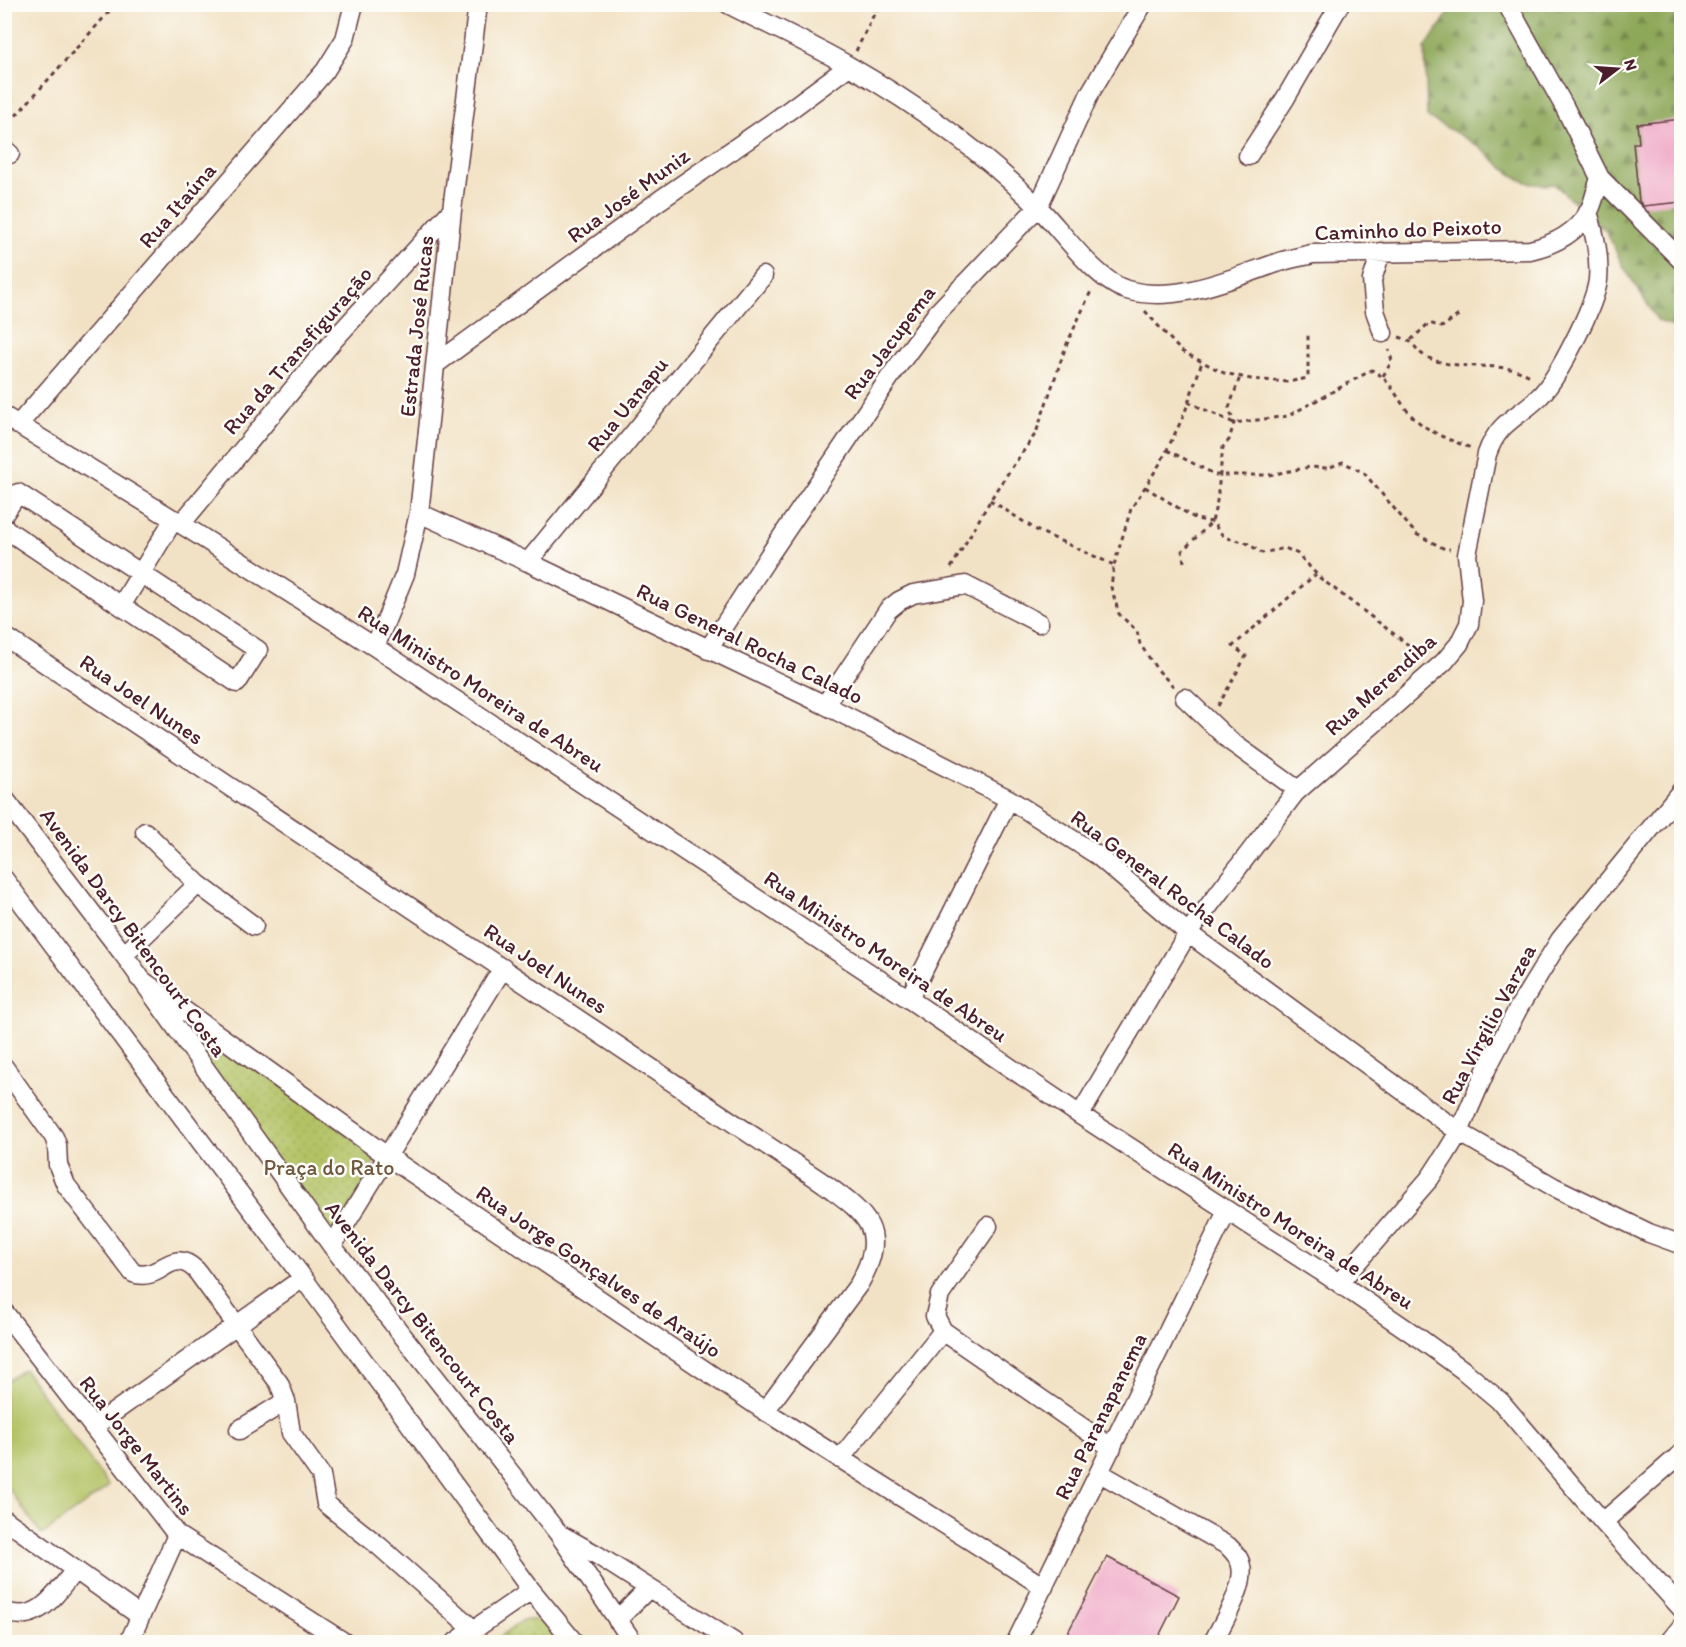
<svg xmlns="http://www.w3.org/2000/svg" width="1686" height="1647" viewBox="0 0 1686 1647" font-family="Itim,sans-serif">
  <style>
    .grass { fill: url(#grass-dots); stroke: #7e7048; stroke-width: 1.5 }
    .forest { fill: url(#forest-firs); stroke: #6c6442; stroke-width: 1.5 }
    .pitch { fill: #b3c265; stroke: #7e7048; stroke-width: 1.5 }
    .building { fill: #f0adc9 }
    .lines { fill: none; stroke-linecap: round; stroke-linejoin: round }
    .minor-casing { stroke: #633c42; stroke-width: 21 }
    .path { stroke: #633c42; stroke-width: 3; stroke-dasharray: 4.5 4.5; stroke-linecap: butt }
    .minor { stroke: #fff; stroke-width: 18 }
    .labels { text-anchor: middle; stroke-width: 5; stroke-linejoin: round; paint-order: stroke }
    .street-label { font-size: 22px; fill: #4a1f2b; stroke: #fdfcf7 }
    .park-label { font-size: 22px; fill: #6f583f; stroke: #fdfcf7 }
  </style>
  <defs>
    <pattern id="grass-dots" width="8" height="8" patternUnits="userSpaceOnUse" patternTransform="scale(1.5)"><rect width="8" height="8" fill="#b3c265"/><path d="M2 2h.1M6 6h.1" fill="none" stroke="#9ba658" stroke-width="1.8" stroke-linecap="round"/></pattern>
    <pattern id="forest-firs" width="22" height="20" patternUnits="userSpaceOnUse" patternTransform="scale(1.5)"><rect width="22" height="20" fill="#8ea85a"/><path d="M5 1l3.5 6h-7zM16 11l3.5 6h-7z" fill="#76884b"/></pattern>
  </defs>
  <rect width="100%" height="100%" fill="#fdfcf7"/>
  <filter id="ink" filterUnits="userSpaceOnUse"><feTurbulence type="fractalNoise" baseFrequency=".0167" numOctaves="2"/><feDisplacementMap in="SourceGraphic" scale="12" xChannelSelector="R" yChannelSelector="G"/><feConvolveMatrix kernelMatrix="1 2 1 2 8 2 1 2 1" color-interpolation-filters="sRGB"/></filter>
  <filter id="wash" filterUnits="userSpaceOnUse"><feTurbulence type="fractalNoise" baseFrequency=".008" numOctaves="4" result="noise"/><feDisplacementMap in="SourceGraphic" scale="24" xChannelSelector="R" yChannelSelector="G"/><feGaussianBlur stdDeviation="1.35" result="paint"/><feColorMatrix in="noise" values="0 0 0 0 0 0 0 0 0 0 0 0 0 0 0 0 0 1.4 0 .05"/><feComposite in="paint" operator="in"/></filter>
  <g filter="url(#wash)">
    <rect width="100%" height="100%" fill="#f2e2c5"/>
    <!-- grass -->
    <path class="grass" d="M153 992 378 1156 333 1240Z
      M545 1619 563 1642H493L523 1620Z"/>
    <!-- forest -->
    <path class="forest" d="M1454 5H1681V330L1658 321 1623 266 1606 231 1554 184C1515 189 1504 165 1476 145 1461 135 1443 126 1427 117L1425 48Z"/>
    <!-- pitch -->
    <path class="pitch" d="M24 1369 109 1486 42 1535 5 1484 4 1383Z"/>
    <g id="blocks">
      <!-- building -->
      <path class="building" d="M1682 119V202L1643 206 1639 201 1633 143H1639L1637 124Z
        M1107 1557 1179 1596 1156 1642H1063Z"/>
    </g>
  </g>
  <g filter="url(#ink)">
    <use href="#blocks" fill-opacity="0" stroke="#633c42" stroke-width="1.5"/>
    <g class="lines">
      <defs>
        <path id="minor" d="M728 4C768 25 810 43 849 66 917 105 983 152 1038 207 1062 231 1096 281 1127 290 1177 304 1231 278 1277 263 1288 259 1301 257 1312 254L1530 250C1552 245 1575 234 1588 213 1594 203 1596 189 1600 178
          M1507 4 1564 106 1600 178 1682 261
          M4 149 10 154
          M1248 156 1285 99 1340 4
          M1381 252 1372 280 1375 311 1383 333
          M436 364 660 200 776 120 849 66
          M4 416 181 524 375 647 909 999 1080 1115 1339 1283 1419 1338 1463 1370 1501 1402 1603 1522 1682 1609
          M18 425 325 71 345 39 354 4
          M419 513 528 562 825 705 1009 799 1097 855 1188 933 1459 1132 1554 1187 1649 1233 1682 1245
          M4 514 18 493 258 650 237 683 4 528
          M181 524 332 342 452 210
          M528 562 763 276
          M121 606 174 519
          M4 636 822 1182C866 1214 890 1229 859 1284L765 1411
          M375 647 405 574 419 513 452 210 478 4
          M708 650 770 554 892 374 937 313 1038 207 1090 93 1143 4
          M1185 698 1230 741 1298 790
          M825 705 888 610 899 601 913 594 965 585 1039 623
          M4 798 124 955 332 1246 558 1533 633 1642
          M145 832 198 884 254 926
          M4 879 303 1278 531 1590 574 1642
          M124 955 198 884
          M139 978 387 1156 765 1411 1044 1587
          M909 999 1009 799
          M4 1067 54 1137 57 1145 58 1165 66 1185 133 1273C162 1283 169 1245 196 1270L279 1383 286 1401 291 1433 321 1475 326 1504 379 1546 474 1630
          M1080 1115 1188 933 1295 793 1444 662 1459 644 1469 624 1472 601 1467 555 1487 454C1498 422 1516 419 1538 398 1557 381 1595 305 1598 280 1600 256 1595 235 1588 212
          M988 1226 940 1295 935 1316 943 1331 1112 1448
          M332 1246 503 968
          M1339 1283 1430 1178 1445 1155 1459 1132 1486 1070 1519 1007 1560 940 1682 790
          M4 1312 177 1535 344 1642
          M93 1427 303 1278
          M239 1430 286 1401
          M840 1459 943 1331
          M1100 1473 1228 1546C1234 1552 1240 1558 1241 1566 1246 1586 1222 1624 1213 1642
          M4 1519 140 1616
          M1603 1522 1682 1453
          M563 1536 597 1555 734 1642
          M4 1611C38 1626 57 1592 75 1570
          M617 1620 649 1588
          M129 1642 177 1535
          M456 1642 531 1590
          M1016 1642 1227 1211
          M1669 1642 1682 1626"/>
      </defs>
      <!-- minor casing -->
      <use href="#minor" class="minor-casing"/>
      <!-- path -->
      <path class="path" d="M856 51 879 4
        M4 129 116 4
        M1145 311 1181 351 1224 373 1251 379 1288 382 1308 378V333
        M1399 337C1417 342 1413 349 1425 356 1458 374 1500 358 1532 377
        M1411 340 1429 323 1442 327 1460 314
        M1383 376 1392 361 1389 350
        M1188 402 1234 423 1288 416 1372 370C1393 381 1397 401 1412 416 1429 433 1450 440 1471 448
        M1167 450 1216 475H1269L1310 467 1328 468 1343 462 1364 473 1416 534 1445 549H1450
        M1145 487 1196 519 1212 522 1224 537 1247 543 1262 553 1285 548 1298 554 1320 578 1423 656
        M990 500 1038 531 1114 565 1111 587 1119 614 1137 631 1140 644 1156 668 1174 687
        M1184 562 1182 551 1212 522 1217 501 1223 447 1229 440 1234 423 1229 408 1240 377
        M1114 565 1131 509 1161 462 1184 415 1202 362
        M951 568 997 489 1036 433 1066 346 1092 289
        M1218 706 1246 656 1233 646 1316 574"/>
      <!-- minor -->
      <use href="#minor" class="minor"/>
    </g>
  </g>
  <g class="labels">
    <!-- street labels -->
    <g class="street-label">
      <text transform="translate(628 195) rotate(-36)" y="8">Rua José Muniz</text>
      <text transform="translate(177 205) rotate(-49)" y="8">Rua Itaúna</text>
      <text transform="translate(1408 229) rotate(-2)" y="8">Caminho do Peixoto</text>
      <text transform="translate(416 326) rotate(-84)" y="8">Estrada José Rucas</text>
      <text transform="translate(889 342) rotate(-53)" y="8">Rua Jacupema</text>
      <text transform="translate(297 350) rotate(-49)" y="8">Rua da Transfiguração</text>
      <text transform="translate(627 404) rotate(-51)" y="8">Rua Uanapu</text>
      <text transform="translate(750 643) rotate(26)" y="8">Rua General Rocha Calado</text>
      <text transform="translate(1380 684) rotate(-42)" y="8">Rua Merendiba</text>
      <text transform="translate(481 688) rotate(33)" y="8">Rua Ministro Moreira de Abreu</text>
      <text transform="translate(142 699) rotate(34)" y="8">Rua Joel Nunes</text>
      <text transform="translate(1173 889) rotate(37)" y="8">Rua General Rocha Calado</text>
      <text transform="translate(134 932) rotate(54)" y="8">Avenida Darcy Bitencourt Costa</text>
      <text transform="translate(886 956) rotate(34)" y="8">Rua Ministro Moreira de Abreu</text>
      <text transform="translate(546 968) rotate(34)" y="8">Rua Joel Nunes</text>
      <text transform="translate(1488 1024) rotate(-62)" y="8">Rua Virgilio Varzea</text>
      <text transform="translate(1291 1225) rotate(33)" y="8">Rua Ministro Moreira de Abreu</text>
      <text transform="translate(599 1271) rotate(34)" y="8">Rua Jorge Gonçalves de Araújo</text>
      <text transform="translate(423 1322) rotate(52)" y="8">Avenida Darcy Bitencourt Costa</text>
      <text transform="translate(1100 1416) rotate(-64)" y="8">Rua Paranapanema</text>
      <text transform="translate(137 1445) rotate(52)" y="8">Rua Jorge Martins</text>
    </g>
    <!-- park labels -->
    <g class="park-label">
      <text x="329" y="1175">Praça do Rato</text>
    </g>
  </g>
  <!-- margin -->
  <rect width="1686" height="1647" fill="none" stroke="#fdfcf7" stroke-width="24"/>
  <!-- north arrow -->
  <g transform="translate(1617 69) rotate(73)" stroke="#fdfcf7" stroke-width="4.5" paint-order="stroke">
  <path d="M0-4.5L10 22L0 15L-10 22Z" fill="#4a1f2b"/>
  <text y="-9" font-size="16" font-weight="bold" text-anchor="middle" fill="#4a1f2b">N</text>
  </g>
</svg>
